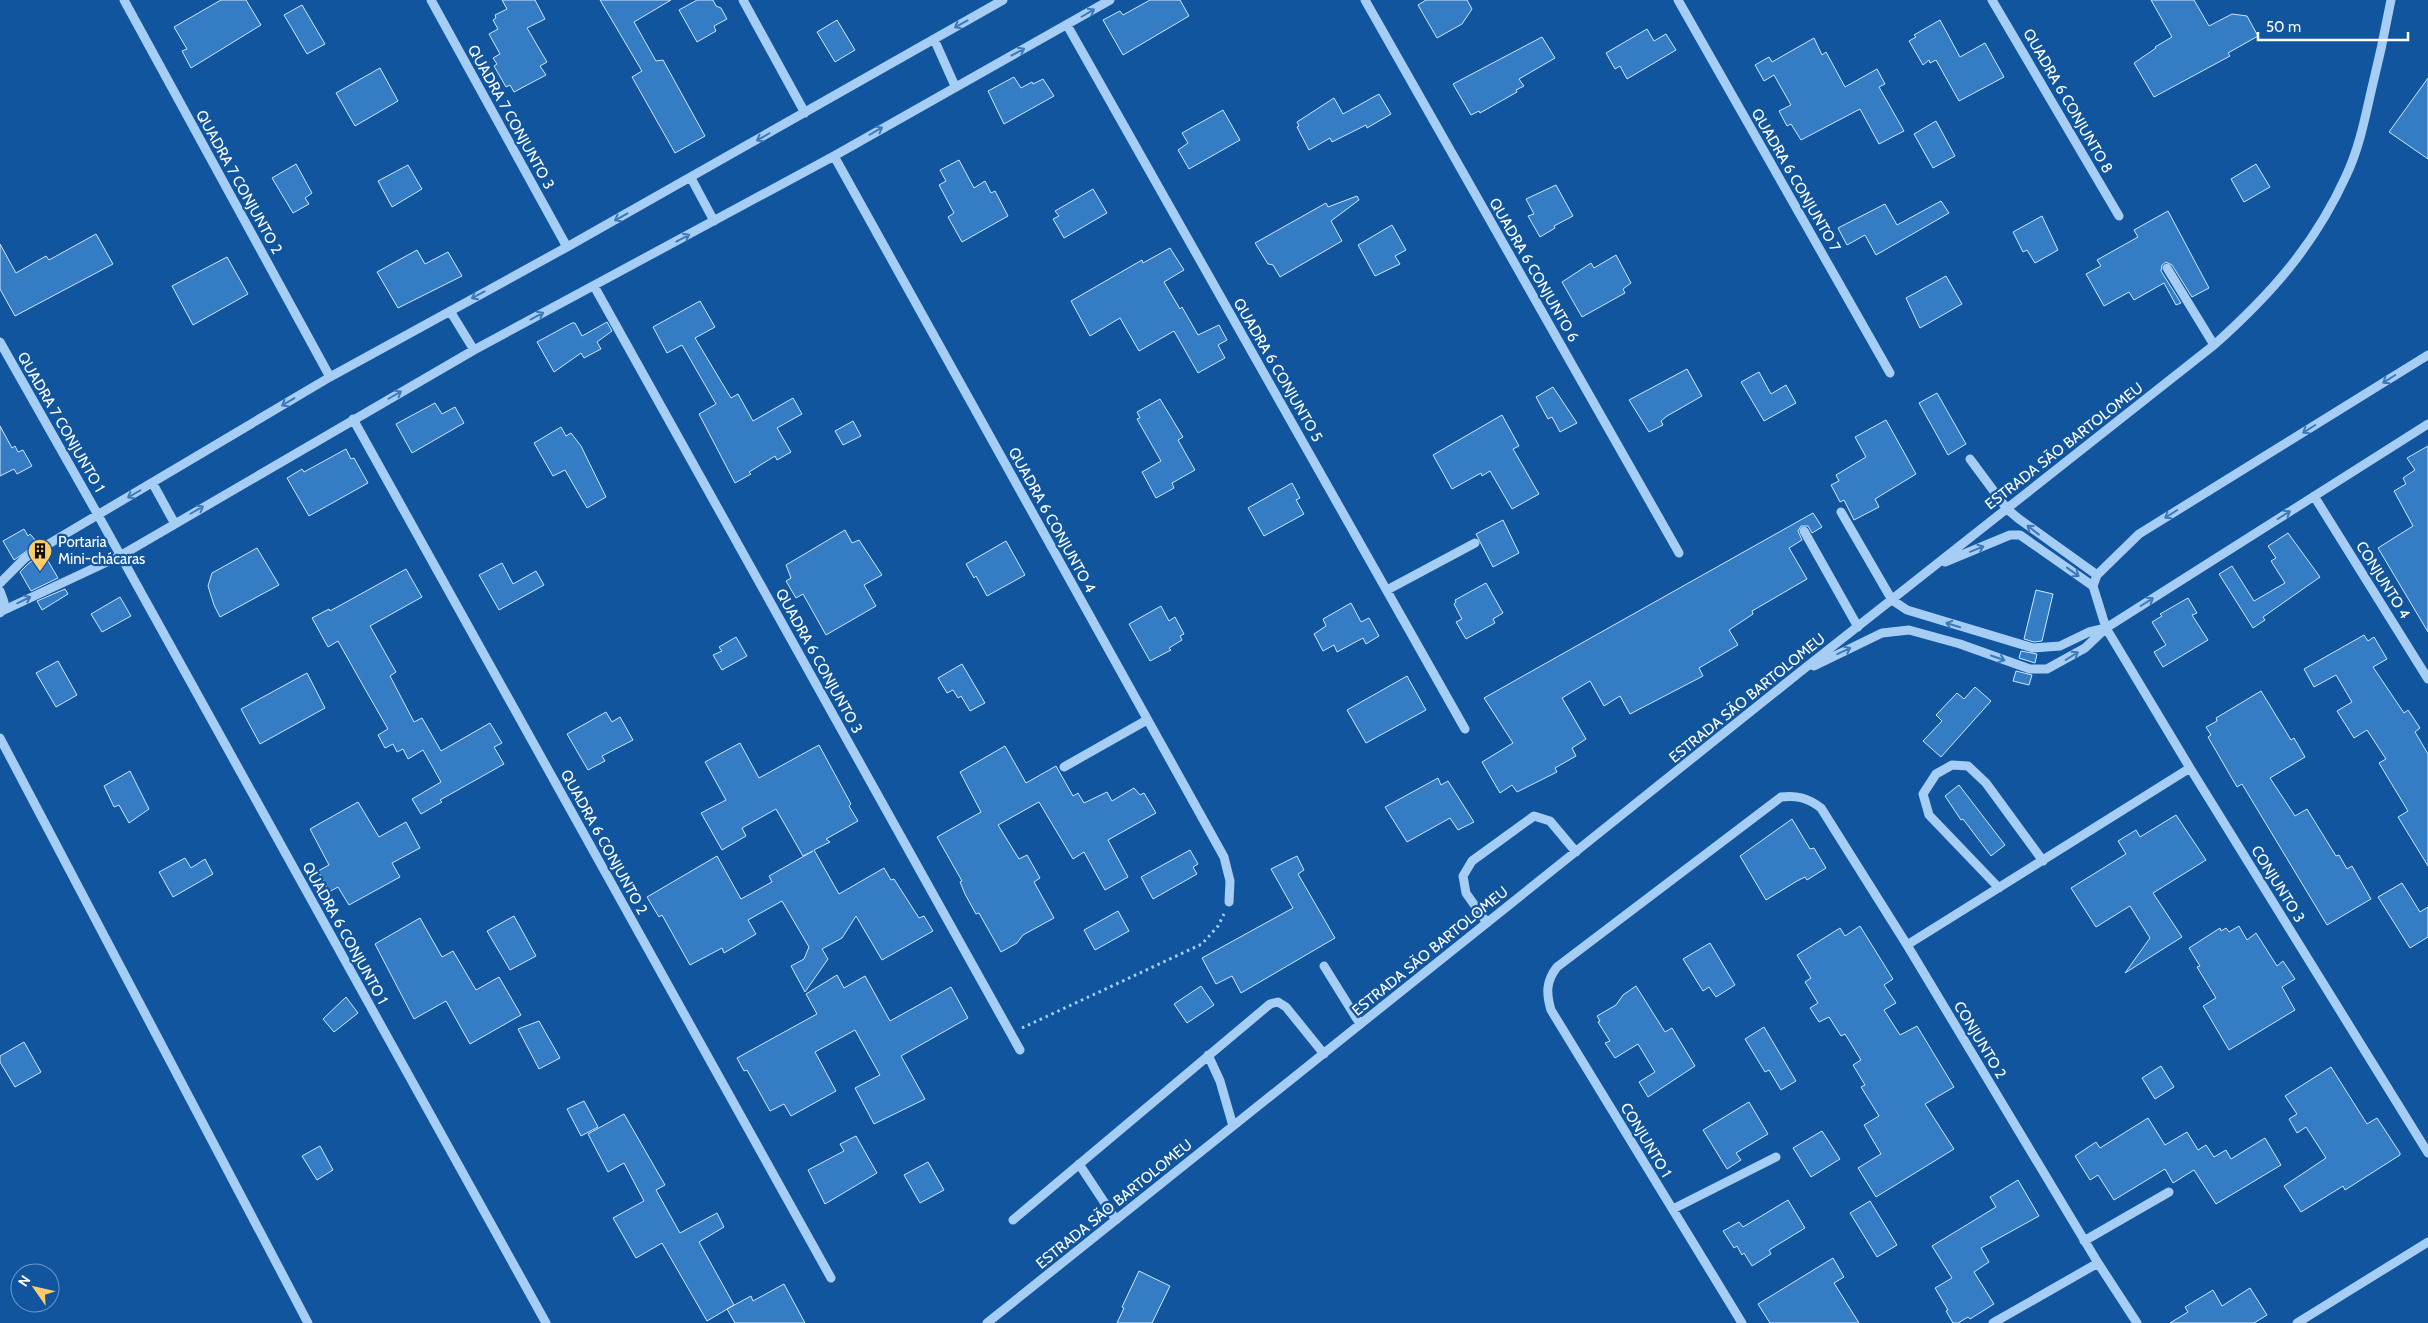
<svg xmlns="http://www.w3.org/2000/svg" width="2428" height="1323" viewBox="0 0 2428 1323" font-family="Cabin,sans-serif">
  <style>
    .building { fill: #347cc4; stroke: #cfe7fe }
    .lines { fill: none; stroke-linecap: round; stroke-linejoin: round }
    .path { stroke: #a6cef5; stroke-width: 3; stroke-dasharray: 2.5 4; stroke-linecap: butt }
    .minor { stroke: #a6cef5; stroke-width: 9 }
    .oneway { stroke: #3d79b8 }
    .labels { text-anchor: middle; stroke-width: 4.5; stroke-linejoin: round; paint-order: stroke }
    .street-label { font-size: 15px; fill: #fff; stroke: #10559e }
    .poi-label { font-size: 15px; fill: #fff; stroke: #10559e; text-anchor: start }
  </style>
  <rect width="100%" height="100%" fill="#10559e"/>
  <!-- building -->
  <path class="building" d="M221 0H246L261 25 191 68 182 51 187 49 174 27Z
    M502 0H535L545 19 527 28 547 62 540 66 546 75 514 92 510 85 506 87 494 66 497 64 493 58 500 54 489 34 498 29 493 20 496 18 495 15 507 9Z
    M600 0H671L634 22 656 61 663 60 705 136 675 153 632 77 642 71Z
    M697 0H713L716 6 721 8 727 19 714 26 716 31 697 42 679 10Z
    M1150 0H1180L1189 16 1123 55 1103 20 1120 11 1123 15Z
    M1426 0H1467L1472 9 1462 24 1437 38 1418 5Z
    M2151 0H2194L2209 26 2232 14 2247 16 2258 36 2228 53 2230 56 2154 97 2134 63 2156 48 2155 47 2172 37Z
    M302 5 325 44 307 54 284 15Z
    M837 20 855 50 835 62 817 32Z
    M1940 20 1960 57 1985 43 2004 77 1959 101 1936 60 1930 63 1929 60 1923 65 1909 41 1916 37 1914 35Z
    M1647 29 1654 41 1666 34 1676 50 1627 79 1620 66 1615 69 1606 53Z
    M1542 37 1555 58 1519 79 1524 86 1516 90 1517 92 1480 113 1479 111 1471 115 1453 84Z
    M1814 38 1822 55 1826 52 1845 87 1877 69 1885 84 1879 87 1904 131 1879 144 1860 109 1801 140 1791 124 1787 126 1779 111 1791 105 1774 75 1764 81 1755 65 1769 57 1772 62Z
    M380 68 398 101 355 126 336 93Z
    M1014 77 1021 88 1032 82 1033 84 1043 79 1054 96 1004 124 988 91Z
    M2428 78V159L2389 132Z
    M1379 94 1391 114 1367 128 1366 125 1332 142 1330 138 1309 150 1297 127 1299 126 1297 122 1334 98 1343 114Z
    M1223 110 1240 140 1189 169 1178 150 1188 143 1182 133Z
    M1936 121 1955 156 1933 168 1914 134Z
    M959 160 974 188 985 181 991 193 995 191 1008 216 962 242 948 217 954 213 939 185 946 181 940 170Z
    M296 164 312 193 305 198 309 204 293 213 272 178Z
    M2256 164 2270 187 2244 202 2231 179Z
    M408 165 422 189 392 207 378 181Z
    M1556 185 1573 216 1554 226 1555 228 1540 237 1528 216 1534 214 1526 199Z
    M1093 189 1107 213 1064 238 1053 219 1059 216 1055 211Z
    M1357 196 1359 200 1331 221 1342 241 1280 277 1273 265 1268 264 1255 243 1326 203 1328 207Z
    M1941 201 1949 213 1876 255 1865 235 1847 245 1838 228 1885 204 1897 225Z
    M2168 211 2209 288 2192 297 2172 265 2166 262 2162 265 2161 271 2181 303 2176 305 2164 283 2134 300 2129 292 2104 306 2086 274 2101 266 2097 260 2138 237 2134 230Z
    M2042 216 2058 250 2035 263 2027 250 2023 252 2013 232Z
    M1392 225 1406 250 1395 256 1400 264 1375 276 1358 245Z
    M96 234 113 264 15 316 0 289V244L16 273 46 256 49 260Z
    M1170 248 1184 270 1164 282 1180 309 1182 307 1198 335 1219 325 1227 340 1218 345 1225 358 1198 373 1174 331 1139 351 1120 318 1090 336 1071 301 1142 260 1143 263Z
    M417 250 425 264 448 252 462 276 398 308 377 272Z
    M1616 255 1631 283 1623 289 1625 293 1582 317 1562 282 1591 263 1594 268Z
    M227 257 248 294 193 325 172 286Z
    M1946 276 1962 304 1920 328 1906 298Z
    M700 301 715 327 695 338 731 398 738 394 753 421 793 398 802 414 777 428 791 452 777 460 775 456 749 472 751 474 735 483 699 414 716 404 682 345 667 353 653 327Z
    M607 322 612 331 597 342 601 349 584 358 581 353 554 372 537 342 572 323H575L582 336Z
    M1687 369 1702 396 1667 416 1661 421 1663 425 1649 432 1629 400Z
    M1759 372 1771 394 1786 385 1796 403 1764 421 1741 382Z
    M1553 387 1577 423 1560 432 1552 417 1548 419 1536 397Z
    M1937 393 1966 444 1948 455 1919 403Z
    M1160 399 1183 437 1178 440 1195 470 1172 483 1174 488 1156 498 1142 472 1161 461 1137 419 1140 418 1137 412Z
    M435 403 442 414 455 407 464 423 412 453 396 424Z
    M1502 415 1519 446 1513 449 1539 494 1512 509 1490 471 1482 476 1481 473 1452 489 1433 455Z
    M1886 420 1916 474 1875 499 1879 507 1854 520 1844 500 1840 502 1831 485 1839 481 1836 475 1866 457 1855 437Z
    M853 421 861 436 843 445 835 431Z
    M0 426 12 448 15 446 18 452 23 450 32 466 17 474 14 469 0 476Z
    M561 427 566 436 571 433 581 446 606 497 587 508 565 470 553 476 534 443Z
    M2428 446V632L2378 548 2413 526 2394 491 2406 484 2403 478 2415 470 2407 458Z
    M346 449 351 459 354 458 368 483 309 516 287 478 302 469 304 472Z
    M1292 483 1300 498 1296 500 1304 514 1264 536 1248 508Z
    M1813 513 1822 527 1812 533 1808 526H1801L1798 531 1802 540 1789 548 1807 579 1752 611 1753 614 1729 630 1738 645 1699 668 1703 676 1630 714 1620 696 1604 706 1590 681 1562 698 1586 739 1572 748 1576 756 1555 768 1557 772 1517 792 1512 785 1500 793 1482 762 1513 743 1484 698Z
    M1503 520 1519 553 1493 567 1476 534Z
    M24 529 28 536 30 534 38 543 14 560 3 541Z
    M845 530 852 543 859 540 882 575 864 585 876 606 826 635 803 594 796 598 786 581 791 578 786 565Z
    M2288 533 2320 577 2263 617 2265 620 2253 628 2219 574 2232 566 2254 601 2285 583 2271 561 2276 558 2268 546Z
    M1006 541 1025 575 987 596 976 576 974 578 966 564Z
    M257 548 279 585 220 617 214 605 208 586 212 573Z
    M44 554 58 578 31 591 20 572 29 563Z
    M502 563 513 584 536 571 544 585 499 610 479 575Z
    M406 569 422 597 370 626 396 672 390 676 414 722 422 718 441 751 490 723 502 743 494 747 504 764 440 800 442 802 421 814 412 799 441 782 423 750 408 759 403 749 397 752 393 744 385 748 378 735 388 729 365 689 338 641 328 647 312 618 329 609 330 611Z
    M1486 583 1503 613 1493 619 1495 623 1466 639 1456 622 1462 619 1454 604 1456 602 1455 600Z
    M65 589 68 594 42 610 37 601Z
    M2036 590 2053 594 2042 641 2034 642 2024 639Z
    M120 597 131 616 102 632 91 614Z
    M2188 598 2197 613 2192 615 2208 640 2163 667 2154 652 2166 645 2152 622 2162 616 2160 614Z
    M1351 603 1361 622 1369 618 1379 636 1366 644 1363 638 1337 652 1334 645 1323 651 1314 634 1326 626 1323 619Z
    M1161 606 1169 621 1175 617 1184 634 1180 636 1182 640 1169 648 1171 650 1150 661 1129 624Z
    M2364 635 2368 641 2374 637 2387 659 2373 667 2404 713 2408 710 2420 728 2415 732 2428 754V866L2398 817 2408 811 2379 763 2386 759 2367 730 2354 738 2337 711 2352 702 2336 675 2314 687 2304 669Z
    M736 637 747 656 722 670 713 655 722 651 719 647Z
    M2021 651 2037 654 2035 663 2019 658Z
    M58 661 77 695 56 707 36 673Z
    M962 664 985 703 970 711 961 696 958 698 953 690 947 693 938 678Z
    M2016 671 2032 675 2029 685 2013 681Z
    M307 673 325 708 260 744 241 709Z
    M1407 676 1426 710 1366 743 1347 710Z
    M1975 687 1991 701 1941 757 1923 741 1942 721 1936 715 1957 693 1964 699Z
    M2261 691 2291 740 2294 738 2305 757 2270 778 2295 816 2307 809 2336 856 2339 855 2347 869 2352 866 2371 899 2327 925 2242 784 2237 787 2208 737 2211 735 2206 727 2217 721 2216 718Z
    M606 712 612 722 620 717 633 740 602 756 605 761 588 770 567 734Z
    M740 743 759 778 819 745 851 804 849 806 858 821 826 839 830 842 814 850 839 894 884 868 891 880 894 879 919 918 924 916 933 931 882 960 856 916 842 938 822 949 828 959 805 992 791 966 804 959 809 947 782 901 748 920 756 934 724 953 722 948 690 965 662 915 659 917 647 897 717 856 741 899 772 882 769 876 813 851 803 856 776 809 742 828 746 836 722 850 701 813 726 800 705 762Z
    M1005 746 1026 783 1056 766 1073 796 1078 793 1084 803 1107 792 1112 801 1134 788 1140 795 1144 793 1156 813 1108 840 1128 877 1105 890 1084 852 1073 859 1039 802 998 825 1019 859 1027 855 1040 878 1034 882 1054 918 1023 935 1017 943 1001 952 979 913 976 914 965 894 960 882 962 881 937 837 981 812 960 772Z
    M130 771 149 809 129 823 119 805 114 807 104 786Z
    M1438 778 1441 785 1448 781 1474 822 1458 830 1450 818 1407 842 1385 807Z
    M1959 785 2005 845 1991 856 1963 819 1961 820 1945 796Z
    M358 802 379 837 406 822 420 848 392 863 400 877 349 905 338 887 329 892 318 871 329 865 310 829Z
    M2176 815 2206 860 2153 893 2182 937 2125 973 2150 938 2130 906 2096 927 2071 888 2126 854 2118 841 2136 830 2140 837Z
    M1792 819 1810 849 1814 848 1826 868 1807 880 1805 877 1797 881 1766 900 1740 856Z
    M1190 850 1198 864 1193 867 1197 874 1153 899 1141 877Z
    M1297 856 1304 870 1298 874 1335 938 1241 993 1232 976 1216 984 1202 958 1293 908 1271 869Z
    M185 858 191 868 205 859 213 874 173 897 159 872Z
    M2402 883 2420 912 2428 907V937L2410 948 2378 897Z
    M1118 911 1129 931 1095 950 1084 930Z
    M514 916 536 956 510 970 487 931Z
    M420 918 442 957 453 951 476 990 499 977 521 1015 470 1044 446 1001 414 1019 375 944Z
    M1860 926 1893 979 1884 985 1896 1003 1884 1010 1900 1035 1917 1026 1954 1087 1925 1104 1954 1149 1876 1197 1858 1168 1881 1154 1864 1125 1879 1116 1861 1087 1865 1085 1853 1065 1861 1060 1845 1034 1841 1036 1829 1017 1819 1022 1810 1008 1818 1003 1805 982 1811 978 1797 955 1840 928 1845 936Z
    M2239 926 2247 940 2256 933 2277 966 2283 961 2295 979 2282 987 2295 1010 2229 1050 2203 1006 2216 998 2197 967 2200 966 2189 948 2220 928 2221 931 2226 928 2229 932Z
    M1710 943 1735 985 1716 997 1709 987 1703 991 1683 959Z
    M837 975 844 988 865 976 890 1021 951 987 968 1018 901 1056 925 1099 874 1124 855 1088 880 1075 855 1030 815 1052 836 1091 791 1116 784 1104 770 1111 747 1070 744 1071 737 1058 817 1014 806 994Z
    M1201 986 1214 1005 1187 1023 1174 1004Z
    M1636 986 1665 1032 1672 1028 1695 1066 1648 1097 1639 1082 1655 1072 1638 1044 1615 1058 1605 1043 1610 1041 1598 1022 1600 1021 1597 1016 1616 1005 1623 995Z
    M346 997 358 1013 334 1032 323 1019Z
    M539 1021 560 1058 539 1069 518 1029Z
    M1764 1027 1796 1081 1781 1090 1769 1070 1765 1072 1745 1039Z
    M24 1042 41 1072 15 1087 0 1062V1056Z
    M2161 1066 2174 1087 2155 1099 2142 1078Z
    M2331 1067 2367 1124 2377 1118 2400 1153V1155L2345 1190 2343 1186 2301 1212 2284 1186 2326 1158 2306 1127 2297 1133 2289 1119 2297 1114 2285 1096Z
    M584 1101 598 1127 581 1136 567 1109Z
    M1749 1102 1768 1134 1736 1153 1741 1160 1727 1169 1703 1130Z
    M624 1114 665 1185 656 1190 680 1233 717 1213 724 1227 699 1242 734 1305 707 1321 662 1243 636 1258 613 1218 644 1201 624 1163 608 1172 588 1134Z
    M2148 1118 2165 1145 2187 1132 2198 1150 2206 1145 2214 1157 2226 1150 2231 1159 2265 1138 2281 1165 2216 1204 2194 1170 2173 1183 2165 1169 2114 1200 2098 1175 2090 1180 2075 1156 2096 1142 2100 1148Z
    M1822 1131 1840 1159 1811 1177 1793 1148Z
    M856 1136 877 1173 825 1204 808 1170 844 1151 840 1144Z
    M320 1146 333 1170 317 1180 302 1156Z
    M928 1162 944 1190 920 1203 904 1175Z
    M2018 1180 2039 1216 1981 1248 1989 1262 1974 1272 1994 1304 1970 1319 1968 1317 1958 1323H1953L1946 1311 1948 1310 1935 1288 1952 1278 1932 1246 1996 1207 1990 1197Z
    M1788 1200 1805 1228 1769 1250 1771 1254 1752 1266 1744 1253 1742 1255 1737 1246 1734 1248 1723 1231 1739 1222 1743 1227Z
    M1870 1201 1897 1245 1877 1257 1850 1213Z
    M1833 1258 1844 1277 1834 1283 1859 1323H1770L1758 1304Z
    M1139 1271 1170 1286 1152 1323H1117L1124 1308 1122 1307Z
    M784 1284 805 1323H735L727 1309 751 1296 753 1301Z
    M2250 1288 2267 1315 2254 1323H2170L2188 1312 2185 1307 2213 1290 2222 1306Z"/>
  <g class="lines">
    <!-- path -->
    <path class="path" d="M1022 1028 1202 944 1218 926 1224 914"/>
    <!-- minor -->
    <path class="minor" d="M124 0 330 377
      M431 0 567 247
      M743 0 805 113
      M1365 0 1679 553
      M1678 0 1890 373
      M1992 0 2119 216
      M1067 25 1465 729
      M934 39 955 86
      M834 156 1224 857 1230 881 1229 902
      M691 178 714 221
      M2167 268 2214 345
      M594 286 1020 1050
      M450 311 474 350
      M0 342 98 515 546 1323
      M2428 355 2139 534 2097 575 2093 586 2106 628 2190 768 2428 1153
      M353 419 831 1278
      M1970 459 2007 509 2019 519 2097 575
      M153 484 175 524
      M2314 496 2428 679
      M1841 512 1892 600 1907 610 2033 648 2060 646 2089 632 2106 628
      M1804 531 1858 627
      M1945 562 2010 535H2020L2093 586
      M0 583 25 558 330 377 567 247 1003 0
      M1387 590 1475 543
      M0 591 4 602 0 613
      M2 611 120 556 474 350 834 156 1110 0
      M1814 666 1882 633 1909 630 1960 644 2030 669H2047L2085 648 2106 628 2428 424
      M0 738 308 1323
      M1064 767 1147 720
      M1999 888 1929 815 1923 794 1936 774 1952 765 1968 766 1986 783 2043 861
      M1487 923 1466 893 1463 876 1472 861 1534 816 1550 821 1576 852
      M1907 945 2190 768
      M1324 966 1360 1024
      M1208 1055 1220 1081 1233 1126
      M1079 1164 1116 1220
      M1673 1209 1776 1157
      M1013 1220 1270 1004 1278 1002 1286 1007 1324 1054
      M2084 1241 2169 1192
      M987 1323 1800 672 2214 345C2271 294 2314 246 2346 176 2358 151 2364 123 2370 96 2378 64 2385 32 2391 0
      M1742 1323 1551 1010C1546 993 1546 981 1557 967L1781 797C1797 795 1808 798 1821 808L1907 945 2098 1263 2137 1323
      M1993 1323 2098 1263
      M2297 1323 2428 1242"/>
  </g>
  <!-- one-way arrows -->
  <defs><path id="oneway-shaft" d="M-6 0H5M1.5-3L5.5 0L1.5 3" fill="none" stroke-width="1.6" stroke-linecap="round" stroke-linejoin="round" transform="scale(1.25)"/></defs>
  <g class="oneway">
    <use href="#oneway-shaft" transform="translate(1088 13) rotate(-30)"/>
    <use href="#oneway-shaft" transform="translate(961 24) rotate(151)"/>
    <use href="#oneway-shaft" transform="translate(1018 52) rotate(-28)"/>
    <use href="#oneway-shaft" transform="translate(876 131) rotate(-30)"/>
    <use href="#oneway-shaft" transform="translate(763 137) rotate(150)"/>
    <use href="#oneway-shaft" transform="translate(621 217) rotate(151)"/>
    <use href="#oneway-shaft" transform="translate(683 238) rotate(-28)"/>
    <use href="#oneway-shaft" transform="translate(478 295) rotate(152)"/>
    <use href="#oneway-shaft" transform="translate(537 316) rotate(-28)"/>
    <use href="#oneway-shaft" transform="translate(2389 379) rotate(148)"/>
    <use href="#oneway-shaft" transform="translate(395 395) rotate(-30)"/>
    <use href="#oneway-shaft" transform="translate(288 402) rotate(149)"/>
    <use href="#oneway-shaft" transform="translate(2309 429) rotate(148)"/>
    <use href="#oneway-shaft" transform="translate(134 494) rotate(150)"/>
    <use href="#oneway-shaft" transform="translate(197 510) rotate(-30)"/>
    <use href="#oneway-shaft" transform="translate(2171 514) rotate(148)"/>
    <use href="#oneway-shaft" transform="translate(2284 515) rotate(-32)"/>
    <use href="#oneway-shaft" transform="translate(2033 530) rotate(-142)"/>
    <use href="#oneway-shaft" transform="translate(1977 549) rotate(-22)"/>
    <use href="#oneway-shaft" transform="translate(2073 572) rotate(36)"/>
    <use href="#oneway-shaft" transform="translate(24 600) rotate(-26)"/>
    <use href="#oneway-shaft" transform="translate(2147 602) rotate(-32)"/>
    <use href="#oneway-shaft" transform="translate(1953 625) rotate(-163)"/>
    <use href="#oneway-shaft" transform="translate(1844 651) rotate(-25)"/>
    <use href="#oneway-shaft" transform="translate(2072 656) rotate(-32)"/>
    <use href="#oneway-shaft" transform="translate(1998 658) rotate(19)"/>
  </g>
  <!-- icons -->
  <defs>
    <symbol id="building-pin" viewBox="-11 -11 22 30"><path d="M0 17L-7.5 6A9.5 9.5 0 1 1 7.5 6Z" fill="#ffcc6a" stroke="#10559e"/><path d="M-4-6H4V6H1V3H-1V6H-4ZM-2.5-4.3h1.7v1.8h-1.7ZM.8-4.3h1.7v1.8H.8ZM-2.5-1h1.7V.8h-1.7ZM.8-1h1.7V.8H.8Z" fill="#111"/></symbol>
  </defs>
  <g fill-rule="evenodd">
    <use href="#building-pin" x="26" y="537" width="28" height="38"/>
  </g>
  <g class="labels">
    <!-- street labels -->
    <g class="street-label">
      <text transform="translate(2068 101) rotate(60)" y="5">QUADRA 6 CONJUNTO 8</text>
      <text transform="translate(511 117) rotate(61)" y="5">QUADRA 7 CONJUNTO 3</text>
      <text transform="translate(1796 180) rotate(60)" y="5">QUADRA 6 CONJUNTO 7</text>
      <text transform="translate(239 182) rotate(61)" y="5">QUADRA 7 CONJUNTO 2</text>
      <text transform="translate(1534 270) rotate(60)" y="5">QUADRA 6 CONJUNTO 6</text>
      <text transform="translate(1278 370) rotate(60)" y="5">QUADRA 6 CONJUNTO 5</text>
      <text transform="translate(61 422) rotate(60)" y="5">QUADRA 7 CONJUNTO 1</text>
      <text transform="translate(2064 446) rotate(-38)" y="5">ESTRADA SÃO BARTOLOMEU</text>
      <text transform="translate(1052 520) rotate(61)" y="5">QUADRA 6 CONJUNTO 4</text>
      <text transform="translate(2383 580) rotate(58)" y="5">CONJUNTO 4</text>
      <text transform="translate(819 661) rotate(61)" y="5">QUADRA 6 CONJUNTO 3</text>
      <text transform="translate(1747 698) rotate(-39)" y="5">ESTRADA SÃO BARTOLOMEU</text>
      <text transform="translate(604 842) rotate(61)" y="5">QUADRA 6 CONJUNTO 2</text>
      <text transform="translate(2278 884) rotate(58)" y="5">CONJUNTO 3</text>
      <text transform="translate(345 933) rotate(61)" y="5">QUADRA 6 CONJUNTO 1</text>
      <text transform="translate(1430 951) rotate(-39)" y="5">ESTRADA SÃO BARTOLOMEU</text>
      <text transform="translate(1980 1040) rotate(59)" y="5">CONJUNTO 2</text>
      <text transform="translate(1646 1140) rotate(59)" y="5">CONJUNTO 1</text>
      <text transform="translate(1114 1204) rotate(-39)" y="5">ESTRADA SÃO BARTOLOMEU</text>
    </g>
    <!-- poi labels -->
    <g class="poi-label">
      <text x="58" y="547">Portaria<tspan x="58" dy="17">Mini-chácaras</tspan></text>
    </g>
  </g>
  <!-- north arrow -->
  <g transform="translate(35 1288) rotate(304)"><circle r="24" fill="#10559e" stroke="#7099c5"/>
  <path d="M0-4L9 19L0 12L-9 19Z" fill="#ffcc6a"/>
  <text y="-8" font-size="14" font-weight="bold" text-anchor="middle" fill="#ffffff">N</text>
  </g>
  <!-- scale -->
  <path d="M2258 32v8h150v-8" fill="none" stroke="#ffffff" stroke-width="2.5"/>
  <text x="2266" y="32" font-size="15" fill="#ffffff" stroke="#10559e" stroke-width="4" paint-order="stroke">50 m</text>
</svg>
